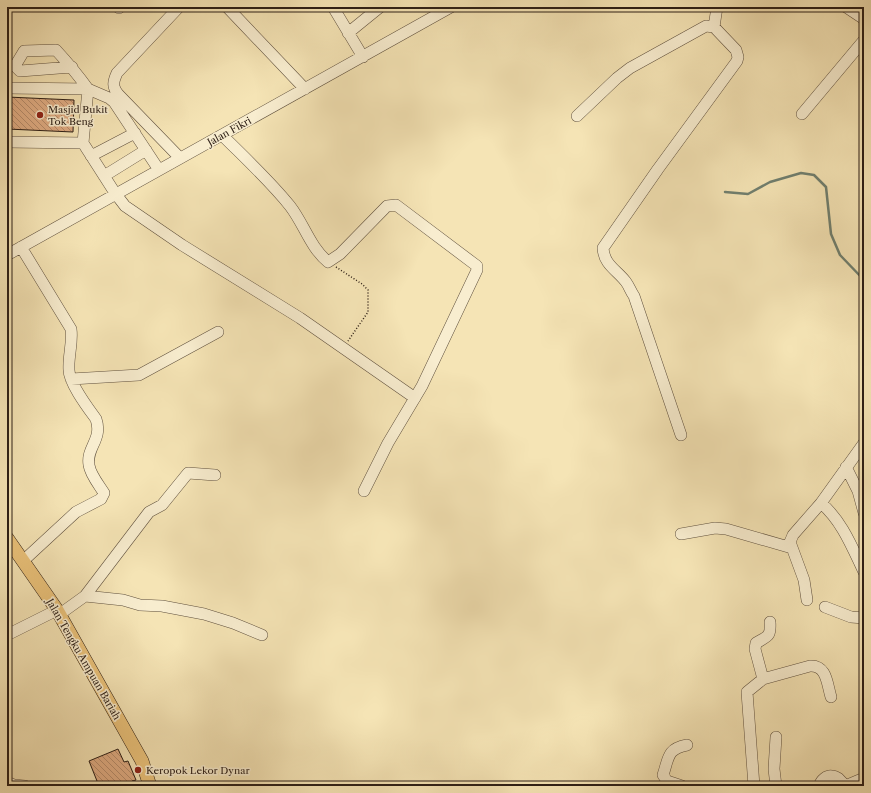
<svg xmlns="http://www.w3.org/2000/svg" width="871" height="793" viewBox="0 0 871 793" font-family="'Libre Caslon Text',serif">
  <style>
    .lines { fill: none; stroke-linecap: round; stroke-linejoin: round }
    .stream { stroke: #707f6f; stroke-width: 2.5 }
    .building { fill: url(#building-back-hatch); stroke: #2d1f16 }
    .minor-casing { stroke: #5f503e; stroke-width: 12 }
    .major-casing { stroke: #2d1f16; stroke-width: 14 }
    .path { stroke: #2d1f16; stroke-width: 1.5; stroke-dasharray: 1 2; stroke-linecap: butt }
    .minor { stroke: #f8edcf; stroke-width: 11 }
    .major { stroke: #eac27a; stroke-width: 13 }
    .poi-dot { fill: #8f2418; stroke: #f8edcf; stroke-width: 1.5 }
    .labels { text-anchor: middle; stroke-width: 3; stroke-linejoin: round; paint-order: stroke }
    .poi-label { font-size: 10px; fill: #2d1f16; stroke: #f8edcf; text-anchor: start }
    .street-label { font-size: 10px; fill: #2d1f16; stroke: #f8edcf }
  </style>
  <defs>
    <pattern id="building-back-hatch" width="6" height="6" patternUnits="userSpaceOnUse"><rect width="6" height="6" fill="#dfac83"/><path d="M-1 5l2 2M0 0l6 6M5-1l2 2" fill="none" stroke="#b58b6a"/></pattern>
  </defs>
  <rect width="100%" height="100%" fill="#f5e4b5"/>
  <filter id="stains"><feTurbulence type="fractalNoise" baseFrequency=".005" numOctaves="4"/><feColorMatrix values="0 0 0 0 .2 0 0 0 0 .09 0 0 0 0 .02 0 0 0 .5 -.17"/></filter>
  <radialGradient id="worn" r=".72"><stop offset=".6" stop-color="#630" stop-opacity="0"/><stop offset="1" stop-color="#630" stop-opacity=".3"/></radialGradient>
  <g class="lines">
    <!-- stream -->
    <path class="stream" d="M725 192 748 194 770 182 801 173 814 175 826 187 831 234 840 255 864 280"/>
  </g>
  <!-- building -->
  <path class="building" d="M7 97 74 100 73 132 7 129Z
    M118 749 124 762 128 761 136 780 132 781 134 786H99L89 761Z"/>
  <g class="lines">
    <defs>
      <path id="minor" d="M179 7 117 73C113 82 112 86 118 94L180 158
        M227 7 305 89
        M333 7 363 57
        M846 7 864 19
        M119 8V7
        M348 33 380 7
        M72 67 20 71 15 66 24 51 56 50C68 63 78 75 88 89L83 143 115 193 125 206 182 245 300 318 415 398
        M7 88 88 89 109 98 114 102 159 170
        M802 114 864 40
        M577 116 617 78 630 68 706 26 714 27
        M222 135C245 158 270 181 290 206 304 224 310 247 328 262L340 254 387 206 396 205 477 266V270L422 386 388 443 364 491
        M7 142 83 143
        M91 156 135 133
        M104 176 146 150
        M21 247 71 329C73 343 68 356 69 370 69 383 88 408 96 419 103 440 86 447 89 465 90 474 99 485 104 493L101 499 76 512 23 561
        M7 255 451 7
        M71 379 139 375 218 332
        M681 435 634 296C631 292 629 286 626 282 617 270 604 265 603 248L658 169 737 61 738 57 736 50 714 27 717 7
        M846 467 858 491 864 513
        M821 503C842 521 852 547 864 572
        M681 534 715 528 726 529 792 548
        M85 596 149 512 162 505 188 473 215 475
        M807 600 804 580 790 542 793 535 821 503 864 443
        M825 607 851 617 864 618
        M60 614 85 596 123 600 140 605 162 606 204 614 233 623 262 635
        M7 635 57 610
        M763 679 755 649 756 643C768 636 771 637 770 622
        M776 737 774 769 776 786
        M7 782 14 785 25 786
        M682 786 667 781 663 775C669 757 667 749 687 745
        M754 786 747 692 763 679 810 666C827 665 827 684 831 697
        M819 786C824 772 839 773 844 786
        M845 786 864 778"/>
      <path id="major" d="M7 538 57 610 142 761 150 786"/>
    </defs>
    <!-- minor casing -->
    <use href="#minor" class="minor-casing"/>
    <!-- major casing -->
    <use href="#major" class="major-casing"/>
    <!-- path -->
    <path class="path" d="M336 267 362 284 368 290V312L348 341"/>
    <!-- minor -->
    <use href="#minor" class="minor"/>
    <!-- major -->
    <use href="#major" class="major"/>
  </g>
  <!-- markers -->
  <g class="poi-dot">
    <circle cx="40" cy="115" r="4"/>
    <circle cx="138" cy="770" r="4"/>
  </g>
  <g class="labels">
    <!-- poi labels -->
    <g class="poi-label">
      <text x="48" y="113">Masjid Bukit<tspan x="48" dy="12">Tok Beng</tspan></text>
      <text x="146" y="774">Keropok Lekor Dynar</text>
    </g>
    <!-- street labels -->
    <g class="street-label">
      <text transform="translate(229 131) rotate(-29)" y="4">Jalan Fikri</text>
      <text transform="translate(84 659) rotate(60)" y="4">Jalan Tengku Ampuan Bariah</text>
    </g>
  </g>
  <!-- margin -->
  <rect width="871" height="793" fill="none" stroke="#f5e4b5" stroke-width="24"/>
  <rect x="8" y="8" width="855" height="777" fill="none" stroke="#2d1f16" stroke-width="2"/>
  <rect x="12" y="12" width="847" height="769" fill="none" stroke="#2d1f16"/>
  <rect width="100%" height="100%" filter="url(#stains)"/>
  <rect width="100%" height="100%" fill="url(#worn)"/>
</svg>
